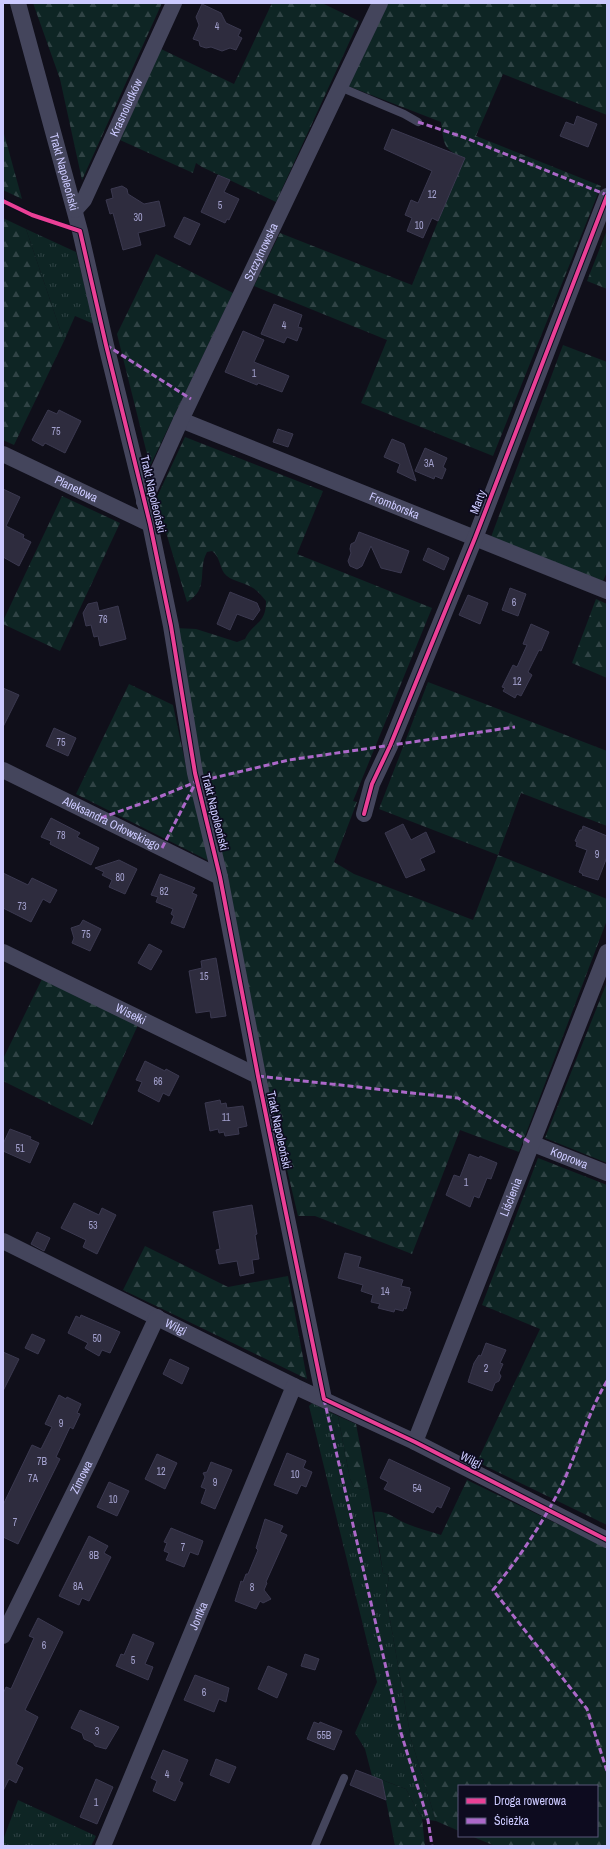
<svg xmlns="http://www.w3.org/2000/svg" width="610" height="1849" viewBox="0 0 610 1849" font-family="'Archivo Narrow',sans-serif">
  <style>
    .grass { fill: url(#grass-tufts) }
    .forest { fill: url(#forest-firs) }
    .building { fill: #2e2c3e; stroke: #3b3950 }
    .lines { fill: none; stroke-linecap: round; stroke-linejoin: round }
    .lane { stroke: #44455c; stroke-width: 8 }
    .street { stroke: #44455c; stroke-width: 16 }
    .quiet { stroke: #ac68c9; stroke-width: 3; stroke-dasharray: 6 3; stroke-linecap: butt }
    .cycleway-casing { stroke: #0d0b1f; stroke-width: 6 }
    .cycleway { stroke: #ea4096; stroke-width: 4 }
    .labels { text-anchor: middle; stroke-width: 3.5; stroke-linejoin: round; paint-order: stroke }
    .number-label { font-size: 10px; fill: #a4a2cf }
    .street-label { font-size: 12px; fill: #cccaff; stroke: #0d0b1f }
  </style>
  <defs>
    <pattern id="grass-tufts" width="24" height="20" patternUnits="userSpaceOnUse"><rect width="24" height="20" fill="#0e2524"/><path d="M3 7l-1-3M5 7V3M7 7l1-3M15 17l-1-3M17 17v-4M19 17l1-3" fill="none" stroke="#304345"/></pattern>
    <pattern id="forest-firs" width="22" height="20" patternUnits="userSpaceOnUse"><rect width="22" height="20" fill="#0e2524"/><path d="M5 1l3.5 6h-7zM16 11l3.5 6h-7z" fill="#304345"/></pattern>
  </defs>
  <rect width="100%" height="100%" fill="#100f1a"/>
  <!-- grass -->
  <path class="grass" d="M26 229 76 252 94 324 75 316 64 341Z
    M312 1403 338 1416 350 1479 354 1487 362 1490 368 1487 383 1573 389 1575 386 1597 411 1739 436 1821 422 1819 406 1789 372 1776 365 1749 355 1733 377 1682 309 1406Z
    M18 1800 96 1836 91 1846H3V1840Z"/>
  <!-- forest -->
  <path class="forest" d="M33 3H162L82 180 60 79Z
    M272 3H322L359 21 276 202 202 167 196 163 193 173 120 140 161 49 234 84Z
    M387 3H607V115L503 74 476 136 601 186 493 456 361 403 387 340 254 286 280 233 412 285 464 158C443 149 444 145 441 122L348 86Z
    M3 130 22 199 3 190Z
    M3 218 26 229 64 341 14 445 3 440Z
    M607 230V289L587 281Z
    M156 254 233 293 150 466 117 334Z
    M563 345 607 362V572L603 581 491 537Z
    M185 437 323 491 297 554 432 608 353 801 357 802 334 862 354 874 473 920 498 855 379 809 428 682 607 751V826L521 793 498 855 607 899V920L519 1152 460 1130 412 1254 315 1216H298L268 1089 225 869 76 794 129 684 173 705 187 771 175 628 196 629 237 642 245 639C254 621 266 625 266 601 262 596 258 591 253 588 244 582 230 581 224 573 219 565 220 557 212 551L207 552C197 570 210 589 187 602L156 499Z
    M62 496 120 523 60 651 3 624V621Z
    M596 599 607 604V678L572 663Z
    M42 979 138 1025 92 1125 3 1081V1059Z
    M607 982V1163L545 1138Z
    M538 1158 607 1185V1525L477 1462 540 1329 482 1305Z
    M145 1246 228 1287 288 1276 307 1379 123 1290Z
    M338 1416 356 1424 368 1487 362 1490 354 1487 350 1479Z
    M467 1480 607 1548V1846H495L471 1836H597V1786H459V1831L436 1821 411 1739 386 1597 389 1575 383 1573 374 1512C387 1510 394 1518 405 1523 416 1528 429 1531 441 1535Z
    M382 1780 406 1789 422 1819 425 1846H395Z"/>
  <!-- building -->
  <path class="building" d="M202 4 221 13 226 23 241 30 238 36 242 38 236 50 230 48 222 51 211 47 206 48 200 46 199 41 193 39 199 25 196 17Z
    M577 116 597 124 588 147 560 136 566 122 574 125Z
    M392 129 465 158 438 221 432 218 423 238 407 231 412 218 405 215 411 200 418 203 432 171 384 149Z
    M218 175 230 180 224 192 239 199 229 220 227 219 225 223 201 212Z
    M122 186 127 189 128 194 144 204 159 201 165 226 138 233 141 245 123 250 113 213 110 214 106 200 113 198 111 189Z
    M184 217 200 224 190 245 174 237Z
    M274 304 302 315 298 327 302 328 297 341 287 337 284 343 261 334Z
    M243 331 264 340 254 362 289 376 282 392 258 383 257 385 225 372Z
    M48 410 57 414 59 410 81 421 65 453 45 443 43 446 32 440Z
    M278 429 293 434 288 447 273 442Z
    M392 439 404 444 416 481 397 472 400 464 384 457Z
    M425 448 447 458 443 467 446 469 442 479 435 476 434 479 415 471Z
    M3 489 20 497 6 526 24 535 23 538 31 542 19 566 3 557Z
    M359 532 409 551 401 573 381 568 371 546 362 566 357 569 350 566 348 561 351 553 350 549 351 544 355 542Z
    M428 548 449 558 444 570 423 560Z
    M510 588 526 594 518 616 502 610Z
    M230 592 257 603 260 610 253 620 237 614 230 630 217 624Z
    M468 595 488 603 480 624 459 615Z
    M97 602 99 611 118 606 126 639 100 646 98 636 94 637 91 625 86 626 83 613 88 604Z
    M531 624 549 632 541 651 539 650 528 672 532 675 521 696 517 694 515 698 503 691 505 688 502 687 513 665 517 667 527 645 523 644Z
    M3 688 19 695 3 727Z
    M54 728 76 738 68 756 46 746Z
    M51 818 80 833 77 837 99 848 91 865 50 844 51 841 41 837Z
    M403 824 411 840 426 832 435 852 420 859 425 870 406 878 385 833Z
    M583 826 607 836V857L598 880 582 875 583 874 579 872 587 850 576 846 577 842 575 841 580 830H582Z
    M119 860 137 869 125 894 109 887 112 880 102 875 104 872 95 868Z
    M3 873 28 885 32 878 57 890 50 903 43 899 31 922 3 908Z
    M160 874 195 888 192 893 197 895 184 928 171 923 174 916 171 914 173 909 156 902 158 897 151 895Z
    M83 920 101 929 90 951 72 943 74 938 71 928 80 925Z
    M149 944 162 951 151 970 138 963Z
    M216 958 226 1016 211 1018 210 1011 196 1013 189 971 202 968 201 961Z
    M145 1061 165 1071 166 1069 179 1076 169 1096 163 1093 159 1102 138 1091 142 1082 136 1080Z
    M220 1100 221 1104 226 1103 227 1108 243 1106 247 1126 238 1128 239 1134 225 1136 224 1132 219 1133 218 1129 210 1131 205 1103Z
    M10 1129 31 1137 30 1139 39 1143 30 1163 3 1151V1144Z
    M469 1154 479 1158 480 1156 497 1163 491 1179 487 1178 479 1198 474 1196 470 1207 446 1195 454 1175 460 1177Z
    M74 1203 99 1215 102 1208 116 1215 97 1254 83 1247 86 1240 61 1228Z
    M252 1205 257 1234 255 1235 259 1259 252 1260 254 1273 240 1276 237 1261 219 1264 216 1250 220 1249 213 1212Z
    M37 1232 50 1238 44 1251 31 1244Z
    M345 1253 361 1257 358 1267 403 1280 401 1286 410 1288 409 1291 411 1292 406 1309 404 1308 403 1311 395 1309 394 1312 378 1308 380 1304 371 1302 373 1295 361 1291 363 1285 338 1278Z
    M81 1315 120 1332 110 1353 102 1350 99 1356 85 1348 88 1343 68 1333 76 1316 80 1318Z
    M32 1334 45 1340 38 1354 25 1348Z
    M486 1343 506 1350 500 1363 503 1364 499 1373 501 1376 499 1381 495 1383 492 1391 468 1382 474 1363 479 1355 481 1356Z
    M3 1352 19 1359 3 1391Z
    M170 1359 189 1368 182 1384 163 1374Z
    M59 1395 66 1399 67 1397 81 1404 77 1413 80 1414 73 1429 70 1427 56 1457 60 1459 18 1544 3 1537V1505L32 1445 41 1449 52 1427 45 1424Z
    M287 1453 306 1461 303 1468 312 1472 306 1487 301 1485 297 1494 274 1485Z
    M157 1454 177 1463 165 1489 145 1479Z
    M389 1459 450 1488 441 1508 437 1506 433 1513 384 1489 388 1482 380 1478Z
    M211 1462 232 1470 215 1509 201 1503 206 1489 201 1487 205 1477 203 1473 207 1472Z
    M109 1482 129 1491 117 1516 97 1507Z
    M265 1519 283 1526 280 1532 287 1535 266 1582 267 1583 264 1590 271 1599 263 1603 260 1601 256 1609 235 1601 241 1581 243 1582 246 1574H248L258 1550 256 1548Z
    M171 1528 203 1541 198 1555 190 1552 184 1567 166 1560 169 1553 164 1551 167 1543 164 1542Z
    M89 1536 108 1546 104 1553 111 1557 89 1601 82 1598 79 1605 59 1596Z
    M38 1618 63 1632 25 1710 38 1717 16 1764 23 1768 16 1783 9 1779 3 1791V1694L6 1687 11 1689 34 1638 29 1636Z
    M133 1634 154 1643 145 1664 153 1667 148 1680 116 1666 121 1654 124 1655Z
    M305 1654 319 1659 315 1670 301 1666Z
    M268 1666 287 1674 277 1698 258 1689Z
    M195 1675 229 1688 226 1702 219 1699 214 1712 184 1700Z
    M80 1710 119 1727 106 1749 95 1746 93 1743 84 1739 82 1733 71 1728Z
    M314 1722 319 1724 320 1722 342 1731 334 1750 307 1739Z
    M163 1750 188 1760 179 1781 183 1783 175 1801 153 1791 157 1781 151 1778Z
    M216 1759 236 1767 229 1783 210 1775Z
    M356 1770 382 1780 386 1800 350 1785Z
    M96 1779 113 1787 97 1824 80 1817Z"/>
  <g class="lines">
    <!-- lane -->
    <path class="lane" d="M340 87 404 114 418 122
      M315 1846 344 1778"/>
    <!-- street -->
    <g class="street">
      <path id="s1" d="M18 3 80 231 106 345 150 524 171 626 195 773 220 877 258 1076 324 1399"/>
      <path id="s2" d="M75 210 84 200 174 3"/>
      <path id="s3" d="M181 420 607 591"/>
      <path id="s4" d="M3 454 150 524"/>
      <path id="s5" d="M144 502 181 420 380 3"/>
      <path id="s6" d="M3 770 220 877"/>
      <path d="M364 814 372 784 390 746 475 538 607 196"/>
      <path id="s7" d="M3 952 258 1076"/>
      <path id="s8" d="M531 1143 607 1173"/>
      <path id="s9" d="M3 1241 294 1386 415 1442 607 1540"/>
      <path id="s10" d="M415 1442 607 952"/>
      <path id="s11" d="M3 1636 88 1464 157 1317"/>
      <path id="s12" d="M103 1846 294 1386"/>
    </g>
    <!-- quiet -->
    <path class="quiet" d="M418 122 463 137 607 195
      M106 345 191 399
      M101 818 154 799 196 782 289 760 515 727
      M162 848 196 782
      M258 1076 458 1098 531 1143
      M607 1381C587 1414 577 1454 560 1489 541 1526 518 1559 493 1590L587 1709 607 1771
      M324 1399 401 1733 428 1820 432 1846"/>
    <defs>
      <path id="cycleway" d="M3 201 32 215 80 231 106 345 150 524 171 626 195 773 220 877 258 1076 324 1399 415 1442 607 1540
        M364 814 372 784 390 746 475 538 607 196"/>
    </defs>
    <!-- cycleway casing -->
    <use href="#cycleway" class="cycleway-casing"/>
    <!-- cycleway -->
    <use href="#cycleway" class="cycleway"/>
  </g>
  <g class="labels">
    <!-- number labels -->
    <g class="number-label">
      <text x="217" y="30">4</text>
      <text x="432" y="198">12</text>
      <text x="220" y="209">5</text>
      <text x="138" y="221">30</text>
      <text x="419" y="229">10</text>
      <text x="284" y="329">4</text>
      <text x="254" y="377">1</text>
      <text x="56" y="435">75</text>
      <text x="429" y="467">3A</text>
      <text x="514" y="606">6</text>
      <text x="103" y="623">76</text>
      <text x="517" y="685">12</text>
      <text x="61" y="746">75</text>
      <text x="61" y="839">78</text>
      <text x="597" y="858">9</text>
      <text x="120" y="881">80</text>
      <text x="164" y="895">82</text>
      <text x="22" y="910">73</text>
      <text x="86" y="938">75</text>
      <text x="204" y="980">15</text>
      <text x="158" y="1085">66</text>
      <text x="226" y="1121">11</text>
      <text x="20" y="1152">51</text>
      <text x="466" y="1186">1</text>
      <text x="93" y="1229">53</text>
      <text x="385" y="1295">14</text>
      <text x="97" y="1342">50</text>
      <text x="486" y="1372">2</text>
      <text x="61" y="1427">9</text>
      <text x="42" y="1465">7B</text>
      <text x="161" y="1475">12</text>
      <text x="295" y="1478">10</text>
      <text x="33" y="1482">7A</text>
      <text x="215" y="1486">9</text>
      <text x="417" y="1492">54</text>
      <text x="113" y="1503">10</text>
      <text x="15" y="1526">7</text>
      <text x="183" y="1551">7</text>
      <text x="94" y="1559">8B</text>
      <text x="78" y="1590">8A</text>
      <text x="252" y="1591">8</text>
      <text x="44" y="1649">6</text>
      <text x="133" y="1664">5</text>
      <text x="204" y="1696">6</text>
      <text x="97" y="1735">3</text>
      <text x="324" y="1739">55B</text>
      <text x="167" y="1778">4</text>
      <text x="96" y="1806">1</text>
    </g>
    <!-- street labels -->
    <g class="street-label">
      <text dy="4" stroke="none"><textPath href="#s2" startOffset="115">Krasnoludków</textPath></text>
      <text dy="4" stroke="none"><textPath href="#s1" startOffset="175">Trakt Napoleoński</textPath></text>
      <text dy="4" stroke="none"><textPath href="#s5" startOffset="276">Szczytnowska</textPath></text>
      <text dy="4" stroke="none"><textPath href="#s4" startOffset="81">Planetowa</textPath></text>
      <text transform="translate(153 494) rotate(77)" y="4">Trakt Napoleoński</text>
      <text transform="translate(478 502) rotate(-69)" y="4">Marty</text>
      <text dy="4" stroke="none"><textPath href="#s3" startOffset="230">Fromborska</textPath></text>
      <text transform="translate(215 812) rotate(76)" y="4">Trakt Napoleoński</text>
      <text dy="4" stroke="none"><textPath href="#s6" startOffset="121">Aleksandra Orłowskiego</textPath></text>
      <text dy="4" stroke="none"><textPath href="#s7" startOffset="142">Wisełki</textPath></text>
      <text transform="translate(279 1130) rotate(78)" y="4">Trakt Napoleoński</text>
      <text dy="4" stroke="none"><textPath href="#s8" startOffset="41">Koprowa</textPath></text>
      <text dy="4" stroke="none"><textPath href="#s10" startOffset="263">Liścienia</textPath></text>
      <text dy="4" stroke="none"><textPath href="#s9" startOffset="193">Wilgi</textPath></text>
      <text transform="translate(471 1460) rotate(27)" y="4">Wilgi</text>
      <text dy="4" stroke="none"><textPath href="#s11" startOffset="177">Zimowa</textPath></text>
      <text dy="4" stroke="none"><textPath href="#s12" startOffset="249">Jontka</textPath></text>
    </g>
  </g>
  <!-- border -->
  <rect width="610" height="1849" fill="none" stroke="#cccaff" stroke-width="8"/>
  <!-- legend -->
  <rect x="458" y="1785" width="140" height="52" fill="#0d0b1f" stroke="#595779"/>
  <rect x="466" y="1798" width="20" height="6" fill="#ea4096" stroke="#595779"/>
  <text x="494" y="1805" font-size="12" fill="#cccaff">Droga rowerowa</text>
  <rect x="466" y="1818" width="20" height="6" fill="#ac68c9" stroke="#595779"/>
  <text x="494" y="1825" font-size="12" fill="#cccaff">Ścieżka</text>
</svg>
